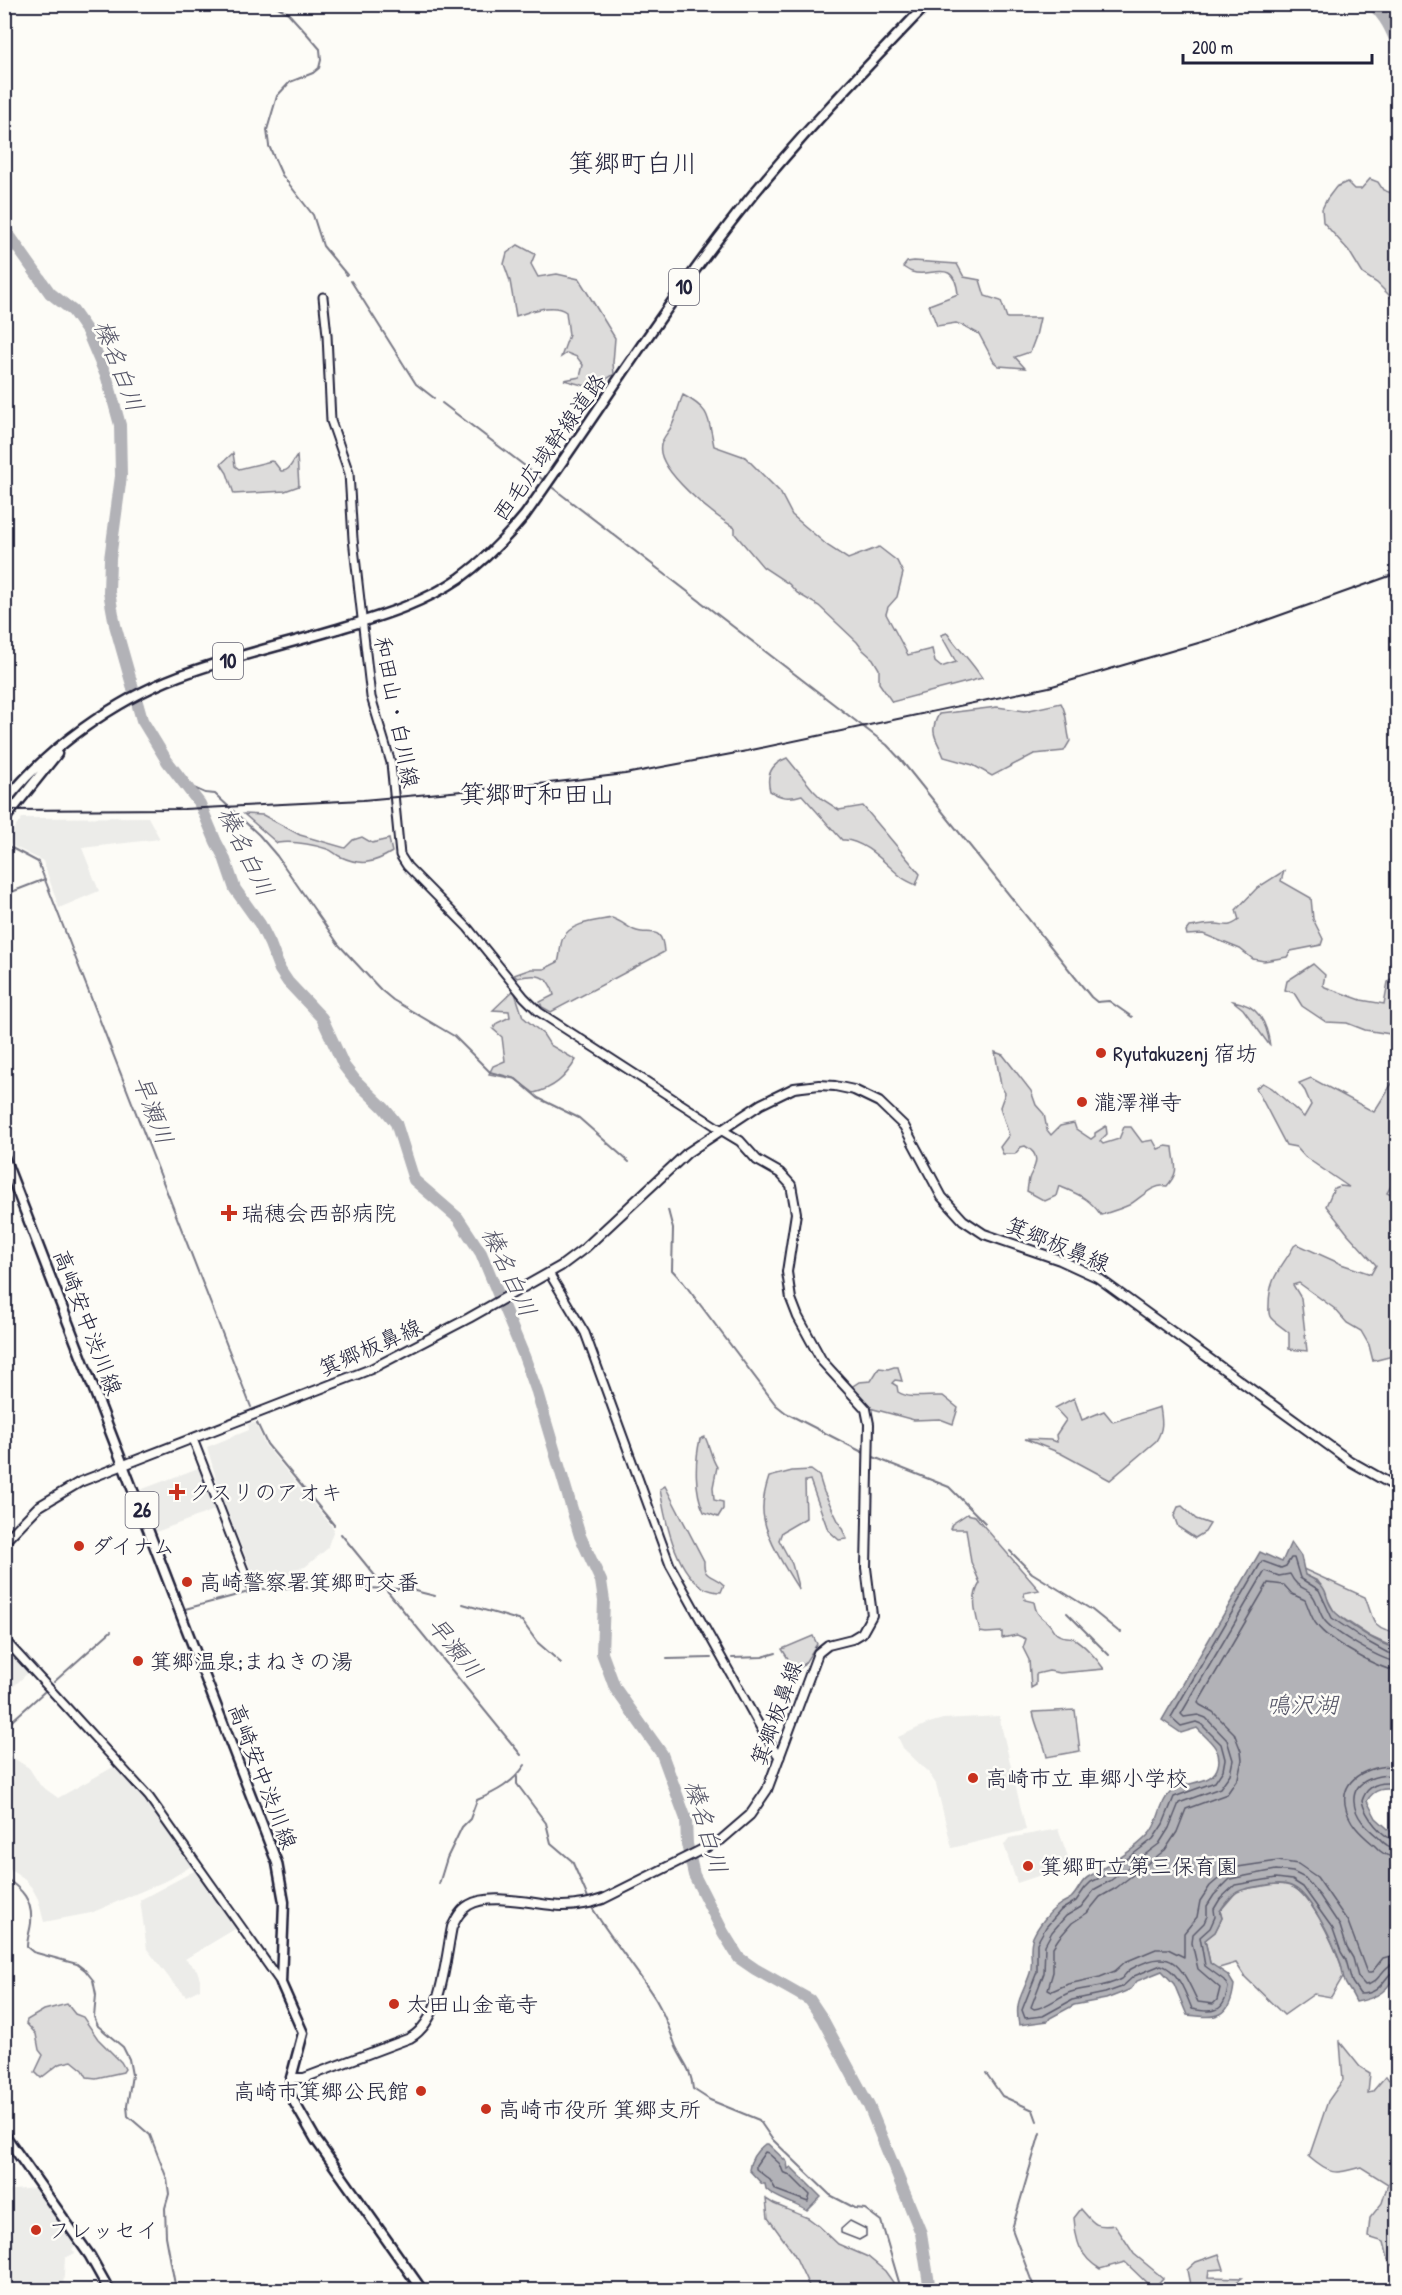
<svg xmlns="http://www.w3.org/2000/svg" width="1402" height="2295" viewBox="0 0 1402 2295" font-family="'Patrick Hand','Klee One',sans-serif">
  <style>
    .built { fill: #ecece9 }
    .green { fill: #dddcdb; stroke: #807f8b; stroke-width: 1.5 }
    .water { fill: #b2b2b7; stroke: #787885; stroke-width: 1.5 }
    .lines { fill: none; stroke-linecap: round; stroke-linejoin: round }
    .shore { stroke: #5c5c6d; stroke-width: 1.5 }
    .stream { stroke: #787885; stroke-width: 2 }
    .river { stroke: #b2b2b7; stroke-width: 12 }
    .tertiary-casing { stroke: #22223b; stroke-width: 11 }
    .secondary-casing { stroke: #22223b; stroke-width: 12 }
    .primary-casing { stroke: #22223b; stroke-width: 13 }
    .tertiary { stroke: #fdfcf7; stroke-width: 7 }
    .secondary { stroke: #fdfcf7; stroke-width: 8 }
    .primary { stroke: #fdfcf7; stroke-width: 8 }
    .rail { stroke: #22223b; stroke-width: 2 }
    .poi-dot { fill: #c8321e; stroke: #fdfcf7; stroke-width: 2 }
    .labels { text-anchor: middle; stroke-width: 5; stroke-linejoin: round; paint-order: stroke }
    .shield { fill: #fdfcf7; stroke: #646373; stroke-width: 1.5 }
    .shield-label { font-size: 21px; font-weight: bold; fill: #22223b }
    .street-label { font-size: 22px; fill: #22223b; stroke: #fdfcf7 }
    .poi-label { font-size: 22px; fill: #22223b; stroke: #fdfcf7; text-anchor: start }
    .water-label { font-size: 24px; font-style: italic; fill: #545466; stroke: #fdfcf7 }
    .quarter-label { font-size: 26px; fill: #22223b; stroke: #fdfcf7 }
  </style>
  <rect width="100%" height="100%" fill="#fdfcf7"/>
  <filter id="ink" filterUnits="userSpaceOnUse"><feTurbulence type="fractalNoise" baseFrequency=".0167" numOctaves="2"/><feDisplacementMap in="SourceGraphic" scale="12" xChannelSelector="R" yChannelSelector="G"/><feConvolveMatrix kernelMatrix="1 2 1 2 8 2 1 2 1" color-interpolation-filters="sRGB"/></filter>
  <g filter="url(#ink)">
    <!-- built -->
    <path class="built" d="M148 817 160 839 82 848 99 891 59 908 43 861 5 842 22 818Z
      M255 1423 265 1445 334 1529 327 1549 305 1567 292 1569 293 1574H267L258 1575 254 1578 220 1492 207 1447 249 1430 248 1424Z
      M201 1467 217 1509 156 1532 140 1490Z
      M5 1645 29 1672 5 1694H4Z
      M999 1716 1026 1830 952 1848 936 1784 928 1772 903 1748 898 1737 929 1723 943 1719Z
      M4 1752 29 1768 40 1785 58 1798 115 1766 159 1816 193 1865 170 1879 91 1913 44 1922 38 1899 32 1888 25 1880 5 1866Z
      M1058 1829 1071 1865 1017 1883 1004 1845 1009 1838Z
      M196 1870 235 1929 185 1959 197 1970 200 1979V1989L186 1996 170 1979 147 1949 140 1900Z
      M35 2188 40 2190 79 2245 72 2249 75 2253 65 2258 63 2290H5L4 2191Z"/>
    <!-- green -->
    <path class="green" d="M1370 179 1378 182 1383 190 1397 195V303L1377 283 1363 274 1349 251 1323 222 1322 209 1327 199 1336 187 1347 182 1354 189H1361Z
      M518 245 535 254 531 264 538 277 557 274 579 279 615 338 613 363 614 374 593 388 564 380 580 377 583 365 577 357 567 353 561 357 569 335 566 312C553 302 530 312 516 316L510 281 504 264 507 253Z
      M914 261 957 264 964 277 980 280 985 296 1001 301 1007 318H1040L1036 336 1030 352 1015 357 1025 368 999 366 994 362 979 334 964 326 956 323 937 326 929 305 958 294C954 256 931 279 912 272 909 271 906 269 903 267L907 262Z
      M683 395C711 410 708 417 714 446L745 457 780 492 792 515 828 546 848 559 879 547 897 561 903 573 897 597 888 607 886 614 908 655 932 649 935 662 941 667 956 662 941 635 947 633C959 650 971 661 982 678L892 702 879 683V669L873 659 863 650 857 642 819 606 797 593 789 584 763 567 735 534V528C715 516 655 470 661 445 662 439 666 435 670 429 676 419 678 406 683 395Z
      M233 453 235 466 239 469 271 461 274 462 281 471C290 472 292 462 297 456L299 486 285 491 234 494 227 473 221 464Z
      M1061 703C1068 714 1066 728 1070 741L1064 751 1034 754 992 776 973 765 944 757C937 739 928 733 939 714L997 707 1025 711Z
      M787 758 813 790 822 799 839 810 863 806 920 874 916 885C910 882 904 880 899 875 885 863 862 838 842 840L802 795C790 799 781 798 770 791 766 776 771 764 787 758Z
      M244 814 263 815 300 835 345 848 353 840 362 837 372 843 389 839 392 852C373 864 360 866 339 856 335 854 332 850 327 849 311 844 293 841 277 843Z
      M1284 871 1281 881 1311 898 1313 919 1323 939 1321 945 1291 951 1287 957 1264 961 1253 959 1240 949 1203 934 1187 935 1186 931 1189 927C1197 926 1207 924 1215 924 1227 924 1227 929 1239 920L1236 910 1257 888Z
      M612 918C621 921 626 926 634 930 649 937 662 923 664 952L551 1012 542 1007 540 1002 554 995C549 973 535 974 517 978L514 975 531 969H544L558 962C561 954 559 946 563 938 571 922 597 921 612 918Z
      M1313 964 1325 975 1323 985 1325 987 1361 1000 1384 1004 1388 982 1397 973V1035L1365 1030 1347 1023 1326 1022 1302 1006 1294 993 1285 990 1287 981Z
      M514 990 523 1017 543 1034 550 1045 576 1060C565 1078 554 1088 534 1093L515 1079 489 1074 493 1066 505 1061 502 1037 493 1029 497 1023 510 1017 509 1011 493 1010Z
      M1233 1001C1259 1005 1267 1023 1270 1046L1243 1009Z
      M995 1052 1003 1055 1031 1091 1036 1105 1044 1114 1047 1130 1051 1135 1060 1126 1074 1123 1076 1129 1091 1139 1095 1136V1133L1106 1126 1107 1134 1100 1141 1103 1144 1119 1139 1124 1127H1131L1142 1142 1153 1140 1158 1149 1166 1146 1173 1147C1174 1165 1181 1170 1167 1186 1153 1183 1140 1199 1129 1205 1120 1209 1110 1212 1101 1215 1088 1197 1079 1195 1059 1186L1056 1196 1045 1201 1027 1191C1028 1187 1028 1180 1030 1176 1037 1163 1040 1154 1025 1146L1021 1147 1015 1154H1003L1000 1147 1009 1135 1000 1107 1005 1093 1001 1086Z
      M1396 1077 1397 1176 1387 1193 1397 1198V1355L1373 1361 1369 1345 1361 1331 1347 1323 1335 1309 1299 1283 1293 1285 1301 1298 1307 1351 1289 1349V1333C1284 1328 1275 1323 1271 1318 1268 1315 1269 1309 1269 1305 1269 1277 1281 1269 1294 1246L1297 1244 1341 1264 1371 1274 1376 1265 1348 1234 1326 1206 1334 1188 1340 1186 1349 1187 1305 1157 1296 1147 1286 1145 1256 1088 1263 1083 1272 1088 1304 1117 1311 1105 1305 1091 1299 1083 1311 1078 1374 1112Z
      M894 1367H898L902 1381 895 1380 892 1383 897 1386 898 1392C910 1400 928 1395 943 1396L958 1408 953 1424 940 1419 914 1420 866 1407 850 1388 859 1382 871 1381 879 1368 888 1369Z
      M1074 1398 1082 1420 1104 1411 1113 1422 1160 1407C1162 1420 1164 1429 1156 1441L1110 1480 1060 1453 1025 1439 1050 1440 1057 1442 1056 1435 1066 1420 1055 1408Z
      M705 1437C710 1447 711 1458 717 1467L713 1487 714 1500 723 1502V1509L718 1517 704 1512C694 1491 695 1461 700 1439Z
      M811 1470 819 1476 824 1492 847 1539 839 1540 828 1530 810 1480 805 1481 806 1518 782 1532 779 1540 792 1564 799 1590C787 1571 768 1541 764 1519 761 1506 765 1489 769 1477L792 1471Z
      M665 1486 704 1561C703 1579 713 1574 724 1585L721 1592C679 1592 665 1521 660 1489Z
      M1182 1506 1196 1519 1210 1524 1205 1532 1195 1538 1178 1527 1174 1516 1178 1507Z
      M967 1514 975 1516 1039 1590 1024 1593 1025 1600 1034 1602C1037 1619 1042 1615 1050 1625 1053 1629 1054 1633 1059 1635 1063 1638 1069 1636 1073 1638 1084 1644 1097 1659 1104 1669L1060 1673 1049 1671 1036 1674V1685L1031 1688 1029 1660 1023 1648 1026 1639 1017 1635 1002 1638V1632L986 1633 980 1632C976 1614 970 1599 980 1583L971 1562 966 1529H950L952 1524Z
      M1301 1568 1365 1597C1374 1618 1370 1630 1397 1633V1649L1371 1637 1335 1613 1318 1581 1305 1575Z
      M813 1636 817 1644 803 1666 795 1670 782 1649Z
      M1075 1710 1080 1751 1047 1757C1044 1741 1036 1728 1033 1712Z
      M1276 1884C1285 1885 1293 1885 1299 1891 1317 1907 1338 1952 1344 1975L1331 1997 1314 1994 1284 2015 1245 1977 1236 1963 1216 1969 1210 1963 1205 1940 1215 1932 1222 1918 1220 1911 1238 1890Z
      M67 2004 75 2014 83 2017 98 2039 121 2062 125 2069 123 2072 96 2078 87 2077 83 2070 72 2061 59 2064 41 2078 35 2072 43 2055 39 2050 36 2034 26 2023 27 2020 44 2010Z
      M1340 2042 1360 2067 1370 2073 1368 2093 1372 2092 1385 2077 1391 2081 1397 2092V2270L1389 2262 1384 2242 1368 2237 1370 2218 1382 2203 1388 2184 1361 2167C1335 2174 1331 2176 1309 2157L1328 2101 1343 2080Z
      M766 2199 774 2204 808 2218 819 2226 838 2244 868 2257 885 2271 897 2288 906 2286 907 2290H811L794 2254 768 2218Z
      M1081 2209C1094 2224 1095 2228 1115 2225L1134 2254 1163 2278 1153 2289 1125 2262 1100 2269C1079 2256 1076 2241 1074 2218Z
      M1219 2254 1224 2269 1209 2270 1208 2277 1242 2278 1226 2290H1191L1187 2270 1196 2262Z"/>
    <!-- water -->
    <path class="water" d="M1291 1542 1301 1556 1305 1575C1336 1589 1320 1598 1336 1613 1350 1626 1379 1644 1397 1649V1790C1385 1788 1374 1788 1367 1801L1376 1818 1397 1837 1398 1971C1388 1991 1378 1998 1356 2002 1353 1995 1351 1992 1347 1986 1343 1981 1343 1971 1341 1964 1334 1945 1312 1896 1293 1887 1283 1882 1271 1884 1261 1886 1239 1889 1233 1891 1220 1911L1222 1918 1215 1932 1205 1940 1210 1963 1228 1975 1234 1985C1230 2020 1217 2018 1187 2015L1174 1984 1162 1971 1137 1981 1131 1989 1124 1992 1106 1999 1074 2005 1050 2018 1048 2021 1019 2025C1014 2000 1023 1995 1030 1973 1034 1961 1028 1949 1033 1937 1038 1926 1049 1912 1059 1905 1063 1902 1067 1901 1071 1898 1078 1892 1080 1882 1088 1877 1108 1865 1132 1852 1148 1835 1160 1823 1158 1805 1169 1794 1182 1779 1213 1787 1218 1766 1223 1749 1207 1739 1197 1728L1181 1733 1162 1720 1260 1552 1282 1562Z
      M765 2144H768L787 2162 788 2169 791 2167 821 2197 807 2211C794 2202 777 2200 766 2189L765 2184H762L749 2170C750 2159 756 2151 765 2144Z"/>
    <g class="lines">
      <!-- shore -->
      <path class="shore" d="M1398 1654 1388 1653 1368 1642 1332 1618 1319 1590 1300 1578 1294 1558H1291L1286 1566 1281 1568 1262 1561 1171 1717 1181 1726 1196 1722 1201 1724 1221 1744 1225 1759 1223 1770 1215 1782 1174 1797 1163 1824 1153 1839 1106 1875 1091 1882 1085 1888 1076 1901 1061 1910 1046 1927 1037 1943V1972L1022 2010 1025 2018 1043 2016 1072 2000 1105 1993 1122 1987 1134 1976 1161 1965C1178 1970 1186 1994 1192 2009 1214 2014 1225 2012 1228 1987L1224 1980 1205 1966 1200 1937 1210 1928 1215 1917 1214 1909 1220 1899 1235 1885 1276 1878 1292 1880 1303 1887 1333 1929 1341 1952 1346 1960 1352 1982 1360 1994C1385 1994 1383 1973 1398 1970
        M1398 1662C1382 1661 1335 1633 1325 1621 1319 1614 1318 1603 1313 1596 1307 1586 1298 1591 1290 1574L1279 1576 1265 1571 1181 1714 1184 1717 1198 1715 1206 1718 1227 1740 1233 1760 1230 1774 1220 1788 1179 1803 1169 1828 1159 1844 1110 1881 1095 1889 1081 1907 1066 1916 1052 1932 1045 1945 1044 1973 1031 2007 1034 2009C1046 2008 1059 1996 1071 1992 1087 1987 1106 1988 1121 1979 1125 1976 1126 1972 1131 1969 1173 1945 1181 1966 1198 2002L1213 2004 1217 2000 1220 1988 1198 1969 1192 1943 1193 1934 1204 1923 1207 1916V1906L1214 1895 1230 1879 1276 1870 1293 1872 1305 1878 1320 1896 1340 1926 1347 1948 1353 1958 1358 1977 1365 1985C1381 1984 1381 1964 1398 1963
        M1398 1671C1380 1670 1327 1640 1317 1625 1311 1618 1309 1608 1305 1600L1292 1594 1284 1585 1268 1583 1198 1703 1200 1705 1213 1712 1234 1733 1241 1751 1242 1760 1238 1778 1227 1794 1186 1809 1177 1832 1165 1850 1116 1888 1100 1897 1087 1913 1072 1923 1059 1938 1053 1947V1972L1048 1989 1052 1991 1068 1984 1100 1977 1115 1971 1125 1962 1156 1949H1168L1184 1957V1933L1197 1917 1200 1901 1210 1886 1231 1868 1278 1861 1298 1864 1317 1877 1348 1922 1367 1973H1371L1383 1958 1398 1954
        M1398 1767C1375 1763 1341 1776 1345 1804 1348 1823 1361 1834 1374 1845 1381 1853 1387 1857 1398 1858
        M1398 1776C1381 1773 1352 1779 1354 1802 1355 1817 1367 1828 1378 1837 1384 1843 1388 1848 1398 1849
        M1398 1784C1382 1781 1367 1784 1362 1801 1365 1815 1382 1839 1398 1841
        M765 2152 768 2153 780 2164 783 2172 790 2175 810 2195 808 2202 776 2190 770 2180 756 2169V2165Z
        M850 2221 866 2229V2236L859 2240 841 2233V2229Z"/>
      <!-- stream -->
      <path class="stream" d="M272 4 288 13 307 34 320 49 321 60 319 68 313 73 290 82 277 96 267 130 269 146 282 175 313 215 323 246 347 275
        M351 281 416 384 434 398
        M442 403 542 479
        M553 488 887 745 901 760 1091 997 1097 1002 1109 1001 1132 1017
        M187 785 205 793 215 794 259 835 277 856 339 945 381 990 393 1000 454 1036 490 1072 516 1079 538 1098 579 1118 629 1162
        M4 844 38 862 251 1407
        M4 895 45 879
        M668 1210 673 1229 672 1270 683 1282 776 1405 786 1413 866 1454
        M257 1423 267 1444 334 1525
        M871 1456 949 1487 985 1523
        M341 1534 521 1755
        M1010 1551 1032 1573 1092 1610 1118 1631 1121 1632
        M300 1588H325
        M356 1588 407 1589 435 1596
        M463 1604 522 1621 537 1642 561 1663
        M185 1609 260 1589 289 1588
        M1067 1613 1109 1655
        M732 1658 762 1657 776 1653
        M667 1659 711 1658
        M54 1682 111 1631
        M4 1728 44 1692
        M517 1777V1784L546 1823 551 1843 572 1861 589 1900
        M4 1877C22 1889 33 1900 31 1923 30 1932 27 1938 27 1947L33 1952 77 1964 85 1970 93 1980 96 1995 94 2017 98 2026 123 2047 129 2059 132 2075 127 2106 128 2116 150 2135 167 2179 169 2194 165 2208 166 2236 176 2290
        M439 1884 447 1858 462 1827 470 1819 477 1800C496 1792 513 1783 525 1765
        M591 1906C611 1939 636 1968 656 2000 665 2015 670 2031 676 2047 684 2064 691 2068 693 2089L710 2100 759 2120 772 2139 830 2195 855 2208 865 2209 881 2221 899 2282
        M986 2073 1002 2096 1033 2110 1037 2121
        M915 2287 928 2284
        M1035 2290 1012 2229 1040 2133"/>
      <!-- river -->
      <path class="river" d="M1372 4C1386 17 1391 29 1398 46
        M4 228 50 293 73 311 87 331 107 378 120 425 121 476 110 559 109 592 115 625 142 720 167 761 200 804 216 842 224 857 235 889 260 924 270 944 280 970 288 982 322 1018 344 1066 355 1080 384 1108 396 1123 414 1180 458 1218 481 1253 524 1356 537 1392 580 1536 601 1581 604 1601 602 1653 615 1688 662 1754 686 1819 687 1844 694 1875 723 1932 739 1958 755 1969 810 2000 822 2018 869 2106 921 2233 930 2290"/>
      <defs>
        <path id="tertiary" d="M323 297 327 335 331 421 349 473 353 539 371 697 391 763 400 855 407 866 468 928 524 997 539 1012 720 1129
          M549 1273 585 1333 670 1565 763 1732 777 1754 780 1757
          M193 1439 250 1586
          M4 1639 149 1797 281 1983"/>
        <path id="secondary" d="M4 1542 38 1507 80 1482 371 1369 469 1318 561 1266 585 1248 687 1153 761 1104 794 1088 819 1085 835 1086 854 1090 879 1102 904 1126 942 1197 963 1220 984 1234 1060 1260 1097 1277 1350 1461 1398 1488
          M291 2078H304L410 2038C442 2020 445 1961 452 1927 456 1919 460 1910 469 1905 490 1892 537 1905 562 1906 577 1906 589 1904 603 1899L721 1840 750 1815 767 1790 818 1653 828 1645 852 1639 862 1633 872 1615 866 1568 869 1424 866 1409 822 1361 798 1317 791 1299 787 1272 796 1213 791 1185 780 1173 757 1160 740 1141 720 1129"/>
        <path id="primary" d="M4 803C46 749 115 700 179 676 232 656 289 644 344 627 385 615 425 602 460 578 485 560 506 538 525 515 596 415 662 310 738 213 797 139 862 72 927 4
          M4 820 57 754
          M4 1157 277 1863 284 1902 281 1983 303 2033 291 2078 289 2093 316 2140 422 2290
          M4 2134 90 2256 109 2290"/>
      </defs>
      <!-- tertiary casing -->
      <use href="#tertiary" class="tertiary-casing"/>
      <!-- secondary casing -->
      <use href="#secondary" class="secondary-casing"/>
      <!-- primary casing -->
      <use href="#primary" class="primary-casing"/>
      <!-- tertiary -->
      <use href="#tertiary" class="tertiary"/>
      <!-- secondary -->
      <use href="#secondary" class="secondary"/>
      <!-- primary -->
      <use href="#primary" class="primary"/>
      <!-- rail -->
      <path class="rail" d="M4 810 184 809 363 800 549 783 625 774 747 751 1049 687 1222 636 1398 573"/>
    </g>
  </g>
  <!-- markers -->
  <g class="poi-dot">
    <circle cx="1101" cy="1053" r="6"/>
    <circle cx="1082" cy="1102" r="6"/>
    <path d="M226 1204h6v6h6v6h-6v6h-6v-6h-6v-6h6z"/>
    <path d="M174 1483h6v6h6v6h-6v6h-6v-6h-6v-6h6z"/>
    <circle cx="79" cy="1546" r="6"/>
    <circle cx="187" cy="1582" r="6"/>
    <circle cx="138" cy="1661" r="6"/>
    <circle cx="973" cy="1778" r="6"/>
    <circle cx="1028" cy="1866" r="6"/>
    <circle cx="394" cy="2004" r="6"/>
    <circle cx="421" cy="2091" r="6"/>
    <circle cx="486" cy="2109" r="6"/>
    <circle cx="36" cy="2230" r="6"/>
  </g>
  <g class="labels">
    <!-- shield labels -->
    <g class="shield">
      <rect x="669" y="269" width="30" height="36" rx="4.5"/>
      <rect x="213" y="643" width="30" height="36" rx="4.5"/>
      <rect x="125.5" y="1492" width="33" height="36" rx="4.5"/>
    </g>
    <g class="shield-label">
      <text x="684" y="294">10</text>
      <text x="228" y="668">10</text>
      <text x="142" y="1517">26</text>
    </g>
    <!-- street labels -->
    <g class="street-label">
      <text transform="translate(549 447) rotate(-54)" y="8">西毛広域幹線道路</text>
      <text transform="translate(397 712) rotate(79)" y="8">和田山・白川線</text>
      <text transform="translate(1058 1244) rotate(22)" y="8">箕郷板鼻線</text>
      <text transform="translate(88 1322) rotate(69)" y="8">高崎安中渋川線</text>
      <text transform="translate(370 1347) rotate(-24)" y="8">箕郷板鼻線</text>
      <text transform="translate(776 1713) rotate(-70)" y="8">箕郷板鼻線</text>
      <text transform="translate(263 1776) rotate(69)" y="8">高崎安中渋川線</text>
    </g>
    <!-- poi labels -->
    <g class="poi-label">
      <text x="1113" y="1061">Ryutakuzenj 宿坊</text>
      <text x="1094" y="1110">瀧澤禅寺</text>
      <text x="242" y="1221">瑞穂会西部病院</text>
      <text x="189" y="1500">クスリのアオキ</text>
      <text x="91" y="1554">ダイナム</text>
      <text x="199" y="1590">高崎警察署箕郷町交番</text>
      <text x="150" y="1669">箕郷温泉;まねきの湯</text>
      <text x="985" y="1786">高崎市立 車郷小学校</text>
      <text x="1040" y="1874">箕郷町立第三保育園</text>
      <text x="406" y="2012">太田山金竜寺</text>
      <text x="409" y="2099" text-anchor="end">高崎市箕郷公民館</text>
      <text x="498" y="2117">高崎市役所 箕郷支所</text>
      <text x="48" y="2238">フレッセイ</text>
    </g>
    <!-- water labels -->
    <g class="water-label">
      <text transform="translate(119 366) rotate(69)" y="8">榛名白川</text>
      <text transform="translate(246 852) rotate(64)" y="8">榛名白川</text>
      <text transform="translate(153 1110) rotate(69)" y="8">早瀬川</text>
      <text transform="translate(509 1272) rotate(65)" y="8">榛名白川</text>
      <text transform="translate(455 1648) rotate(51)" y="8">早瀬川</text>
      <text x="1302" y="1713">鳴沢湖</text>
      <text transform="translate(706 1827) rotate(74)" y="8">榛名白川</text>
    </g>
    <!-- quarter labels -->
    <g class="quarter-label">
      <text x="633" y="172">箕郷町白川</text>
      <text x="537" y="803">箕郷町和田山</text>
    </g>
  </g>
  <!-- margin -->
  <rect width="1402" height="2295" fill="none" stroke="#fdfcf7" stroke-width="24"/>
  <rect x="12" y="12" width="1378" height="2271" fill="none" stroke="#22223b" stroke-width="2" filter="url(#ink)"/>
  <!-- scale -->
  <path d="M1183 54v9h189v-9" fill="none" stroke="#22223b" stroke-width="3"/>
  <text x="1192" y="54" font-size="18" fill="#22223b" stroke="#fdfcf7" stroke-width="4.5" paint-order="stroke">200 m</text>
</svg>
